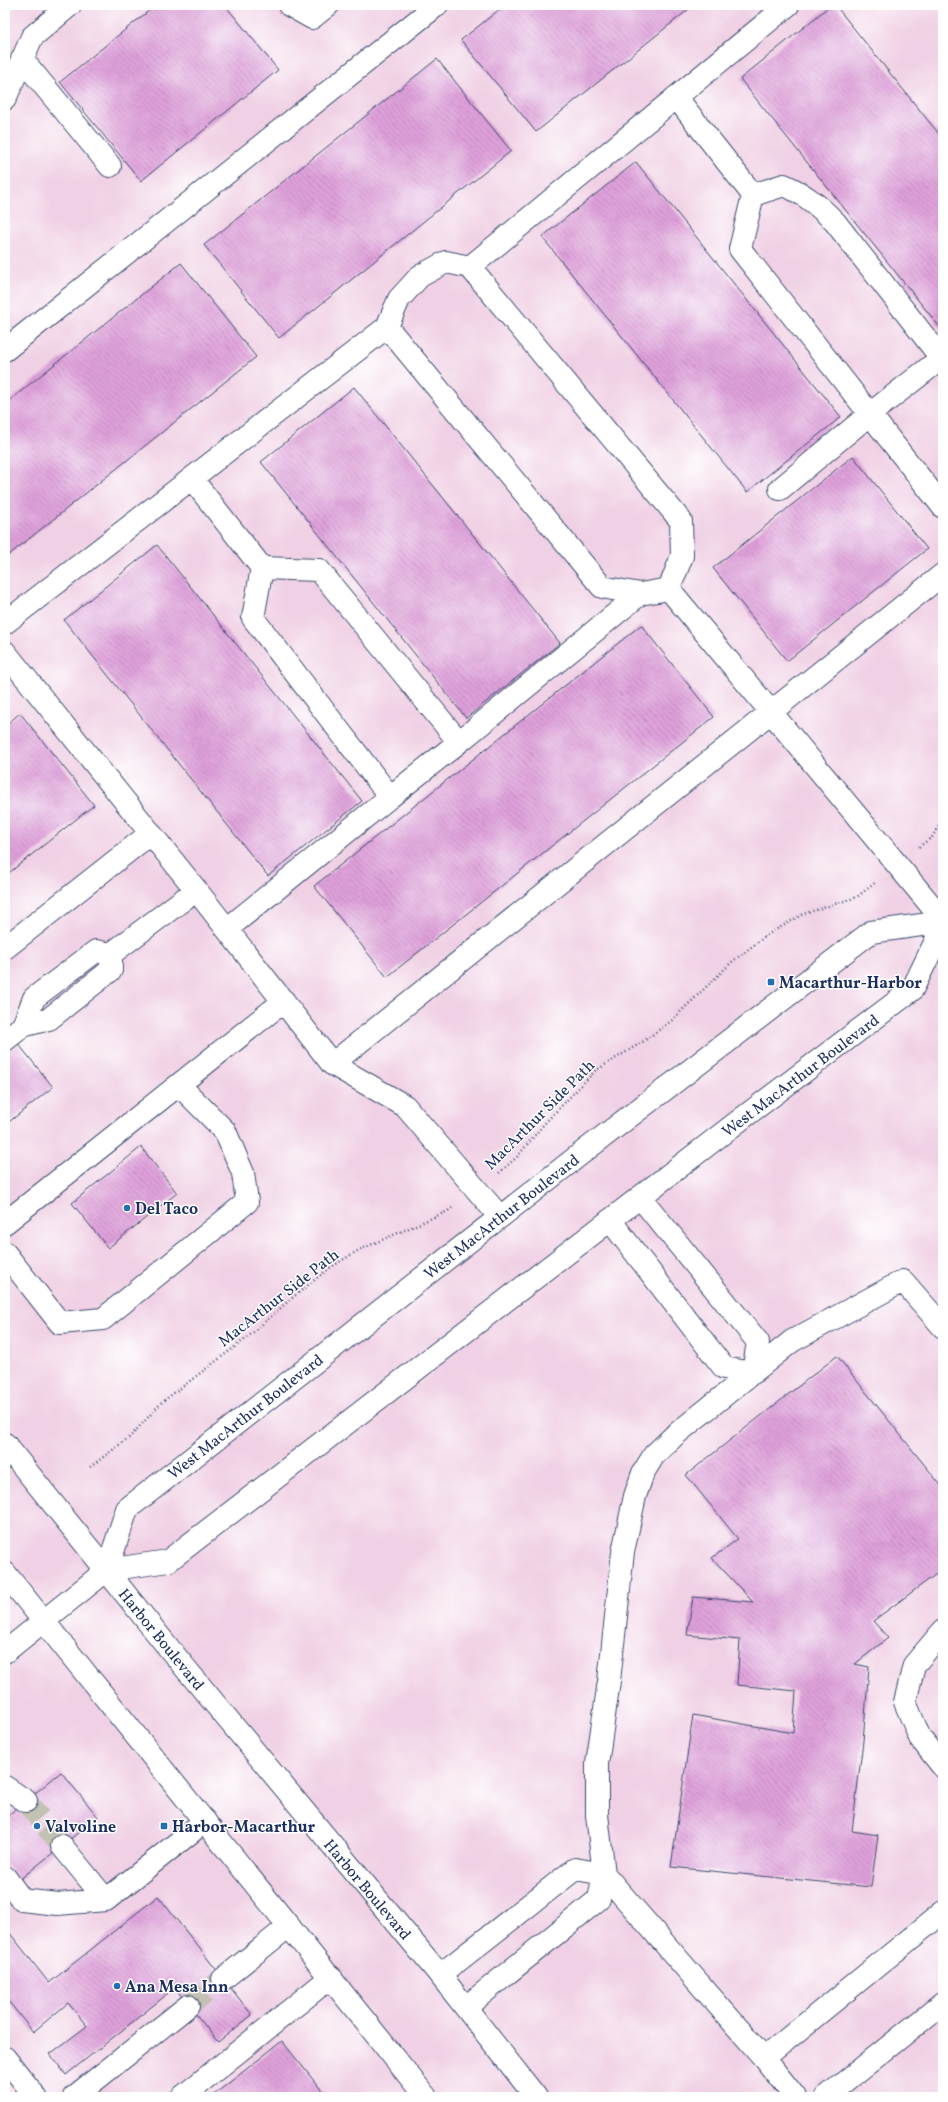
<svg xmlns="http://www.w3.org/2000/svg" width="948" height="2102" viewBox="0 0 948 2102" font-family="Vollkorn,serif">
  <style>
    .built { fill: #f0d0e4 }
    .building { fill: url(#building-back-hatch) }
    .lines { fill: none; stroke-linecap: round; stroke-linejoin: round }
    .minor-tunnel { stroke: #c2c1b2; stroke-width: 22; stroke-dasharray: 22 11; stroke-linecap: butt }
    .minor-casing { stroke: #3a4a6e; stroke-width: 24 }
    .major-casing { stroke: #3a4a6e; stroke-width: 24 }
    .path { stroke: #3a4a6e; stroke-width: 2.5; stroke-dasharray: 1 3; stroke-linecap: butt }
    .minor { stroke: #fff; stroke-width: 22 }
    .major { stroke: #fff; stroke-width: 22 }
    .poi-dot { fill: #1f6fb2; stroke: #fff; stroke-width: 1.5 }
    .labels { text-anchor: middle; stroke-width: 3; stroke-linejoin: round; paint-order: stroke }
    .poi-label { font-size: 16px; font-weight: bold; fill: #1b2f5e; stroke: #fff; text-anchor: start }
    .street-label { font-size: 16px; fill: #1b2f5e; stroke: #fff }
  </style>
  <defs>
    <pattern id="building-back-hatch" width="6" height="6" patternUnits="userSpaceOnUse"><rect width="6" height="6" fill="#dfa0da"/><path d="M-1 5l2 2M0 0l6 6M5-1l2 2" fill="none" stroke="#b483b4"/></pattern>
  </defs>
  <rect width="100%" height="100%" fill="#fff"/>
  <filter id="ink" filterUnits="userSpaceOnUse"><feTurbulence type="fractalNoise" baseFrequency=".025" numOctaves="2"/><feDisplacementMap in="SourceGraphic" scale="8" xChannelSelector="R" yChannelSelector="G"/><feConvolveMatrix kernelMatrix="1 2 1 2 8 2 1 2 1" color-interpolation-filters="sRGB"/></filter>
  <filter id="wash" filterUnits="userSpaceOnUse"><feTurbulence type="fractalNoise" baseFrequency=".012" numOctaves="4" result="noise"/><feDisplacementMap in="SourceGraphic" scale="16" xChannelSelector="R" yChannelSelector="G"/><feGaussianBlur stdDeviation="0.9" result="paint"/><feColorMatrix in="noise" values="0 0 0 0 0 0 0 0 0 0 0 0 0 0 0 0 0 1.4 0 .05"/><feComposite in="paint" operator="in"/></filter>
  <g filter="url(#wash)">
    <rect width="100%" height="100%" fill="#ece6c7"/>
    <!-- built -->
    <path class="built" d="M5 5H943V2097H5Z"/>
    <g id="blocks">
      <!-- building -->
      <path class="building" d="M156 5H225L278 70 141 181 60 82Z
        M505 5H694L536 132 461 40Z
        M831 5H835L943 139V331L740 79Z
        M437 59 511 151 279 338 204 245Z
        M636 162 841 417 747 492 542 237Z
        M181 263 256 357 5 558V404Z
        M354 387 560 643 466 718 261 462Z
        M853 456 927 549 787 661 713 568Z
        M157 545 362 801 268 876 64 620Z
        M641 625 714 717 387 977 314 886Z
        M20 713 94 805 5 876V726Z
        M16 1041 53 1087 5 1125V1049Z
        M141 1147 177 1193 108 1248 72 1203Z
        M837 1356 943 1488V1569L873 1621 888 1638 855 1664 869 1667 863 1741 852 1831 878 1835 871 1887 671 1867 693 1715 793 1733 796 1691 737 1685 740 1640 687 1635 693 1597 753 1602 712 1558 738 1539 686 1475Z
        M61 1772 98 1817 19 1880 5 1863V1818Z
        M158 1896 252 2015 218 2042 175 1988 66 2075 50 2054 87 2026 68 2003 33 2032 5 1997V1927L49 1983Z
        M282 2041 327 2097H211Z"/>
    </g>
  </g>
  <g filter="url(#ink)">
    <use href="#blocks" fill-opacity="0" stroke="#3a4a6e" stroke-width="1"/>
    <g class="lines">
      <!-- minor-tunnel -->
      <path class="minor-tunnel" d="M26 1801 62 1846
        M188 2006 223 1979"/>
      <defs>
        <path id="minor" d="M289 5 312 18 328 5
          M22 59 110 166
          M676 97 753 195 740 249 943 507
          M5 99 32 37 70 5
          M753 195 784 185C805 194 819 206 835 222L942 359
          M446 262 470 267 681 521 682 556 669 589 640 594 602 587 387 327 399 299 420 276Z
          M470 267 788 5
          M5 350 437 5
          M192 479 262 568 253 618 390 797 227 929
          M780 489 870 414 943 357
          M262 568 319 570 459 742 640 594
          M669 589 943 920
          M5 623 387 327
          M5 652 201 896 332 1064 405 1106 500 1217
          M390 797 459 742
          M5 948 151 833
          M111 954V970L49 1019 23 1026 34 998 96 951 111 954 196 890
          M5 1040 23 1026
          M332 1064 943 574
          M640 1197 758 1342 753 1373
          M610 1220 724 1368 753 1373
          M5 1223 284 1001
          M5 1253 60 1323 103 1319 247 1202 243 1173 225 1131 179 1085
          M943 1631 914 1665 905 1702 920 1738 943 1767
          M5 1787 26 1801
          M62 1846 106 1900
          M5 1877 22 1900 57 1904 106 1900 205 1821
          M440 1975 575 1869 604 1874 764 2058 943 1912
          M223 1979 289 1926
          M466 2007 599 1899 604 1874 597 1815V1764L609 1681 623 1552 635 1496 643 1473 654 1455 675 1435 792 1341 903 1281 943 1327
          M5 2058 36 2097
          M764 2058 795 2097
          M74 2097 188 2006
          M182 2097 331 1977
          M826 2097 943 2003"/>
        <path id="major" d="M5 1444 172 1652 440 1975 536 2097
          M107 1570 127 1509 587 1149 871 932 943 922
          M5 1573 426 2097
          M5 1652 107 1570 168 1561 740 1120 912 990 943 926"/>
      </defs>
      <!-- minor casing -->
      <use href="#minor" class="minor-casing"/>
      <!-- major casing -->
      <use href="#major" class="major-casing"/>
      <!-- path -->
      <path class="path" d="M919 847 932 837 943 819
        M499 1173 517 1157 544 1124 595 1071 644 1041 671 1021 733 961 767 935 803 914 857 897 876 882
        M90 1467 130 1437 162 1402 248 1337 293 1297 331 1267 359 1250 448 1211 454 1207"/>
      <!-- minor -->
      <use href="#minor" class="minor"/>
      <!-- major -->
      <use href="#major" class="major"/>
    </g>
  </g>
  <!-- markers -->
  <g class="poi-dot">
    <rect x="767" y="978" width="8" height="8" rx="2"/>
    <circle cx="127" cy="1208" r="4"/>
    <circle cx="37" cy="1826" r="4"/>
    <rect x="160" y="1822" width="8" height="8" rx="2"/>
    <circle cx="117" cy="1986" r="4"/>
  </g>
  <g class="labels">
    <!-- poi labels -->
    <g class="poi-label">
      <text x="779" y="988">Macarthur-Harbor</text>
      <text x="135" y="1214">Del Taco</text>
      <text x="45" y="1832">Valvoline</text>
      <text x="172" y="1832">Harbor-Macarthur</text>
      <text x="125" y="1992">Ana Mesa Inn</text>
    </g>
    <!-- street labels -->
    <g class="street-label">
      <text transform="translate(800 1075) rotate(-37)" y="6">West MacArthur Boulevard</text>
      <text transform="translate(539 1114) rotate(-45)" y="6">MacArthur Side Path</text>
      <text transform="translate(501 1216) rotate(-38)" y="6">West MacArthur Boulevard</text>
      <text transform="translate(278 1297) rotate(-38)" y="6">MacArthur Side Path</text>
      <text transform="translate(245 1416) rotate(-38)" y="6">West MacArthur Boulevard</text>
      <text transform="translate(162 1639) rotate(51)" y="6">Harbor Boulevard</text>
      <text transform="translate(368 1889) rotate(50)" y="6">Harbor Boulevard</text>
    </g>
  </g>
  <!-- margin -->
  <rect width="948" height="2102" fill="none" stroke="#fff" stroke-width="20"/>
</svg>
